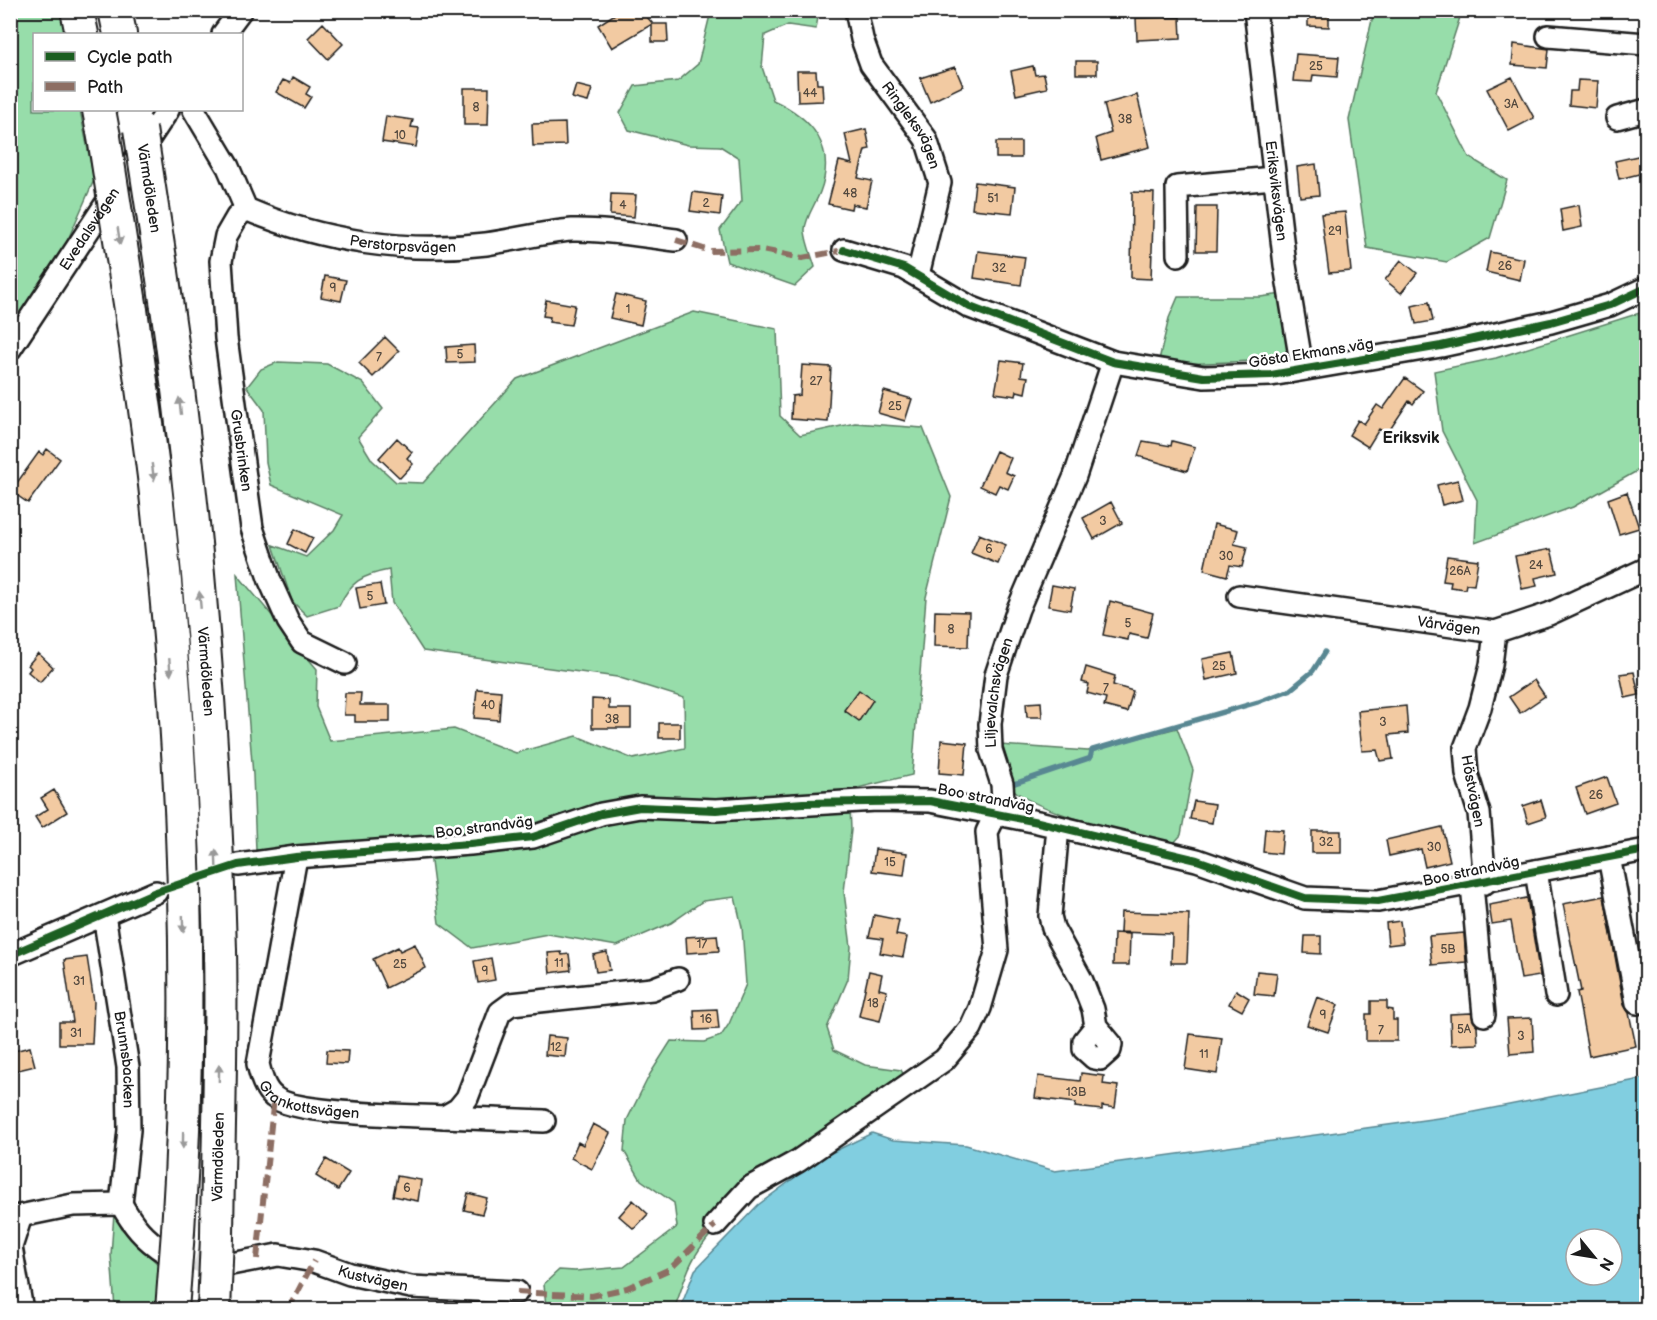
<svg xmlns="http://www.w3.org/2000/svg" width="1657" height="1320" viewBox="0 0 1657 1320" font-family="'Balsamiq Sans',sans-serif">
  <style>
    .green { fill: #97ddaa; stroke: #5a7c63; stroke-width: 1.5 }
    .water { fill: #81cee0; stroke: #598792; stroke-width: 1.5; fill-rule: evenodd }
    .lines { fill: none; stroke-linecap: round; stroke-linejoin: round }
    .stream { stroke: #598792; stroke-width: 5 }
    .building { fill: #f2caa2; stroke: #1c1c1c; stroke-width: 1.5 }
    .minor-tunnel { stroke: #ddd; stroke-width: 21; stroke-dasharray: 21 10; stroke-linecap: butt }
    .minor-casing { stroke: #1c1c1c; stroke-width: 26 }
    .highway-casing { stroke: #1c1c1c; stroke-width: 36 }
    .minor { stroke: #fff; stroke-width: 21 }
    .highway { stroke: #fff; stroke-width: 32 }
    .highway-bridge-casing { stroke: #1c1c1c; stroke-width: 36; stroke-linecap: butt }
    .highway-bridge { stroke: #fff; stroke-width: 32 }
    .quiet { stroke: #8d6e63; stroke-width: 6; stroke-dasharray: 12 6; stroke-linecap: butt }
    .cycleway-casing { stroke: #fff; stroke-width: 11 }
    .cycleway { stroke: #1b5e20; stroke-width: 8 }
    .oneway { fill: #999 }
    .labels { text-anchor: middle; stroke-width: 5; stroke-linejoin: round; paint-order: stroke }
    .number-label { font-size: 12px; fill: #52483e }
    .street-label { font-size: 15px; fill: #1c1c1c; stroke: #fff }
    .neighbourhood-label { font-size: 16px; font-weight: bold; fill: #1c1c1c; stroke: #fff }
  </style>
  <rect width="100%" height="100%" fill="#fff"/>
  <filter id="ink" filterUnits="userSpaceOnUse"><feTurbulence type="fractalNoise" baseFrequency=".0167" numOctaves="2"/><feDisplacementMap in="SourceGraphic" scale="12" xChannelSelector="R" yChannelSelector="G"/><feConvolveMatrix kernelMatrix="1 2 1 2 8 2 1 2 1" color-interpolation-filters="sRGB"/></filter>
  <g filter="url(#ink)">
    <!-- green -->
    <path class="green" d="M11 11H61L66 34H34V110H80L94 180 66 244 15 323H11Z
      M711 11H819L816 29 788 25 765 35 762 67 773 100C812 118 837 147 820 192 816 203 804 220 805 231 806 243 812 256 815 267L795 286 727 262 720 230 742 201 739 158 720 146 688 145 629 130 620 113 635 86 678 81 698 64Z
      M1374 11H1462L1436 92 1469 157 1507 180 1490 238 1447 262 1367 248 1349 120Z
      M1283 294 1288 349 1277 360 1183 364 1159 360 1169 318 1178 297H1260Z
      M1646 311V466L1573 507 1475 543 1477 500 1442 431 1434 371 1496 358Z
      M694 312 777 329 780 416 800 435 855 423 923 428 951 497 926 597 912 775 824 796 469 839 256 850 253 775 237 574 317 669 316 707 330 741 454 729 516 753 577 736 633 759 685 748 684 698 617 677 423 651 392 603 389 570C362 575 350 582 339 606L307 616 292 601 273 545 306 557 334 530 343 515 271 485 266 462 264 410 247 387 261 369 278 362 327 364 363 383 383 409 358 437 372 460 396 482 423 483 517 379Z
      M1177 728 1193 770 1181 835 1173 844C1141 836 1025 811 1010 785 1004 774 1003 757 1000 745L1088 751Z
      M850 806 851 830 844 892 851 947 848 979 827 1028 834 1050 865 1065 901 1070 913 1092C848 1133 732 1191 694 1258 685 1273 681 1293 674 1309L553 1310 546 1307 544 1284 559 1270 575 1271 624 1267 677 1227 674 1203 641 1180 624 1151 627 1120 650 1074 671 1041 704 1042 721 1036 729 1024 746 984 742 927 735 897 703 901 671 923 617 946 548 934 472 948 439 923 430 854 600 820 641 815Z
      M114 1213 122 1229 163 1269 161 1309H115L111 1255Z"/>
    <!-- water -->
    <path class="water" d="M1646 1073V1309H680L695 1270 758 1205 821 1158 872 1133 893 1140 966 1145 1055 1171 1453 1116 1641 1079ZM1576 1239H1612V1275H1576Z"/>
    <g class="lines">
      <!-- stream -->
      <path class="stream" d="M1010 785 1090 758 1092 750 1258 702 1290 690 1313 671 1325 652"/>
    </g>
    <!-- building -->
    <path class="building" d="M621 10H641L653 24H667L668 42H652V24L612 48 598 25Z
      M1308 10H1329V27L1308 26Z
      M1180 17 1181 38 1137 40 1136 18Z
      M323 23 343 44 328 59 308 38Z
      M1514 44 1549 49 1547 68 1512 65Z
      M1296 54 1339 57 1337 77 1313 75 1312 82 1293 81Z
      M1076 61H1097V74H1076Z
      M1033 66 1035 75 1044 74 1047 88 1016 95 1011 71Z
      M955 67 963 86 930 102 920 78Z
      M797 71H816L817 84H822L823 101 798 102Z
      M293 77 310 87 306 94 311 97 304 108 276 92 283 80 290 83Z
      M1512 77 1534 118 1509 131 1487 89Z
      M1578 80 1598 81 1596 108 1569 105 1570 91H1577Z
      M576 85 592 89 588 102 572 98Z
      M464 88H489L488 125H464Z
      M1137 95 1150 147 1101 160 1096 138 1111 133 1104 104Z
      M386 116 413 120 411 127 419 128 416 147 382 142Z
      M565 123 566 145 533 146 532 124Z
      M866 129 870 149 865 150 858 178 872 181 866 207 852 204 851 209 828 204 839 161 852 164 845 134Z
      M996 142H1021V158H996Z
      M1647 154V172L1619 179 1615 161Z
      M1316 164 1319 195 1300 197 1297 167Z
      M975 182 1015 187 1012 213 972 209Z
      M693 192 722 196 720 215 690 211Z
      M1132 192 1154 193 1151 279 1131 278Z
      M611 194 636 195 634 217 610 215Z
      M1579 205 1582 227 1563 231 1560 209Z
      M1197 207H1217L1216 251H1196Z
      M1345 212 1351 271 1329 273 1321 214Z
      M978 251 1025 257 1021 285 974 278Z
      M1490 252 1524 259 1520 280 1486 272Z
      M1401 260 1417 273 1401 293 1385 280Z
      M325 276 346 280 341 301 321 297Z
      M616 294 646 301 641 325 610 318Z
      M546 300 575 305 571 325 549 322 550 317 543 316Z
      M1429 302 1433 321 1416 324 1412 306Z
      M385 337 399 351 373 377 359 363Z
      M474 345 475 362 447 363 446 347Z
      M1001 360 1023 363 1021 376 1028 377 1025 393 1017 391 1016 396 995 393Z
      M802 365 831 367 828 422 791 419 792 396 800 395Z
      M1405 378 1423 391 1413 404 1409 401 1387 434 1379 429 1368 447 1349 435 1358 420 1364 424 1377 405 1383 409Z
      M884 391 912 399 905 421 878 413Z
      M397 438 412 452 407 458 413 464 400 478 379 458Z
      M1143 441 1171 446 1172 441 1195 447 1187 471 1138 456Z
      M47 449 60 459 28 503 11 491 39 452 43 455Z
      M996 451 1011 458 1005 472 1014 476 1008 489 999 485 995 493 980 486Z
      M1458 480 1463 500 1442 505 1437 485Z
      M1627 492 1639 528 1619 534 1608 499Z
      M1111 502 1122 523 1094 539 1083 518Z
      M1214 524 1238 530 1234 544 1247 547 1242 567 1230 565 1227 576 1204 570Z
      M295 529 313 538 305 553 288 544Z
      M979 534 1006 545 998 564 971 553Z
      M1551 549 1557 573 1535 578 1537 586 1522 589 1515 556Z
      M1447 556 1478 560 1474 585 1466 584 1465 589 1450 587 1451 582 1443 581Z
      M380 584 384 605 360 609 356 588Z
      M1052 585 1074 589 1070 610 1048 606Z
      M1110 601 1153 613 1147 638 1129 634 1128 640 1103 635Z
      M935 611 969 612 968 647 934 646Z
      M38 653 53 667 40 682 28 672 31 668 28 665Z
      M1233 653 1237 673 1206 680 1202 659Z
      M1086 667 1115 676 1113 685 1133 691 1127 712 1104 706 1106 698 1087 693 1089 684 1082 682Z
      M1634 672 1639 695 1625 698 1620 674Z
      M1534 680 1545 696 1520 713 1509 697Z
      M477 689 501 691 499 720 474 718Z
      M859 690 873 700 859 721 844 710Z
      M345 693H361L360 705H390V722H355V715H344Z
      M592 699 609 700V709H631V728H592Z
      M1041 702 1042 717H1027L1026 703Z
      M1406 706 1408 733 1389 735 1393 759 1380 761 1377 750 1362 751 1358 711Z
      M659 723H680V738H659Z
      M941 740 967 743 964 775 939 773Z
      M1607 777 1616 803 1585 814 1576 788Z
      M54 790 67 812 42 828 35 817 48 809 41 798Z
      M1541 800 1546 817 1528 823 1523 806Z
      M1194 801 1215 804 1212 823 1190 819Z
      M1442 827 1450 861 1425 867 1421 849 1389 856 1386 840Z
      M1265 829 1283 830 1281 854 1263 852Z
      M1312 831H1341V853H1312Z
      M875 849 907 853 904 875 872 871Z
      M1604 896 1624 1005 1629 1013 1636 1046 1589 1056 1577 992 1581 991 1563 904Z
      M1527 898 1540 976 1521 979 1511 921 1492 924 1489 905Z
      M1121 912 1189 914 1187 963H1171L1172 934 1120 932Z
      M874 915 899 920 896 935 907 937 903 957 880 953 883 939 869 937Z
      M1400 921 1403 943 1388 945 1386 923Z
      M1114 933 1130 934 1129 965H1113Z
      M1464 933 1466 962 1432 965 1429 936Z
      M717 935 719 951 687 953 686 937Z
      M1305 936H1321V954L1304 953Z
      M415 944 426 968 386 988 373 959 398 947 400 951Z
      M561 952 562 955 569 954 571 970 550 973 548 953Z
      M607 952 610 970 596 972 593 955Z
      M87 957 94 1002 92 1044H59V1022H73L64 960Z
      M491 958 495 980 478 983 474 961Z
      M869 971 882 974 879 989 887 991 880 1021 859 1016Z
      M1257 971 1277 973 1274 996 1254 994Z
      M1236 990 1249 998 1242 1011 1229 1004Z
      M1317 997 1338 1005 1328 1032 1307 1025Z
      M1371 1001H1387V1009L1393 1010V1020H1397V1041H1366V1014H1371Z
      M717 1009 719 1029 695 1030 694 1010Z
      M1471 1013 1477 1026 1478 1044 1451 1045 1450 1014Z
      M1532 1018 1534 1052 1510 1054 1507 1019Z
      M1190 1034 1222 1038 1217 1074 1185 1069Z
      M547 1036 567 1038 565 1057 545 1055Z
      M30 1047 35 1066 10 1072V1052Z
      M327 1050 348 1051 347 1064 326 1063Z
      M1081 1073 1104 1076 1103 1084 1118 1086 1115 1108 1102 1106V1110L1075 1107 1076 1103 1035 1098 1038 1076 1080 1081Z
      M593 1124 610 1133 592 1169 571 1158 578 1142 583 1145Z
      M326 1159 349 1173 338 1190 316 1176Z
      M397 1176 421 1180 418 1201 393 1196Z
      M468 1193 487 1198 482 1214 464 1210Z
      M633 1200 648 1214 634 1229 619 1216Z"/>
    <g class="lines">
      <!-- minor-tunnel -->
      <path class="minor-tunnel" d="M165 1252 201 1262 229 1264"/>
      <defs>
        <g id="minor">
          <path id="s1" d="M856 10 862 39 871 64 926 139 940 183 918 275"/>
          <path id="s2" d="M1255 10 1285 265 1302 368"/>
          <path d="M223 34 241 10"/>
          <path d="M1548 36 1646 44"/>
          <path id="s3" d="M194 110 228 167 246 209C320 241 406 254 486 244 515 240 543 232 572 230 605 229 643 236 676 240"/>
          <path d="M1617 118 1646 110"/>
          <path id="s4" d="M246 209 237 217 226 236 221 261 226 338 252 528 270 581 288 621 302 642 345 663"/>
          <path d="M844 250 904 268 970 307 1113 362 1204 377 1271 375 1441 346 1551 322 1610 305 1646 288"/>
          <path d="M1178 255 1177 187 1273 178"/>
          <path id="s5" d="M10 349 168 110"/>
          <path id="s6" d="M1239 596 1495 632 1549 614 1646 569"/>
          <path d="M1058 827 1050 916 1053 928 1082 981 1093 1009 1096 1026 1084 1041V1049L1094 1058 1100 1059 1110 1050 1111 1044 1096 1026"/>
          <path id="s7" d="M296 857 258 1064C261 1076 264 1089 274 1097 295 1115 411 1115 444 1117L458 1109 467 1098 500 1012 511 1004 652 989 678 979"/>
          <path d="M1609 857 1637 1003"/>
          <path d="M238 865 296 857 470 844 533 837 601 814 640 807 716 810 876 800 930 801 1038 822 1197 860 1305 898 1378 901 1646 850"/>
          <path d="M1536 871 1556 995"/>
          <path d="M1485 883 1479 813 1467 774 1465 748 1480 708 1491 665 1495 632"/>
          <path d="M1472 885 1484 1015"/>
          <path id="s8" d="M104 915 128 1067 129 1130 121 1204"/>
          <path d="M10 955 156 892"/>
          <path d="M444 1117 544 1121"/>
          <path d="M21 1216 11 1247 22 1310"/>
          <path d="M10 1218 73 1205 121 1204C133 1225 144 1239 165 1252"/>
          <path id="s9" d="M715 1225 749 1188 798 1161 944 1060 971 1028 980 1008 997 950 987 832 1003 799 1002 784 991 750 990 724 996 675 1018 609 1075 476 1113 362"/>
          <path id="s10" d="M231 1264 278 1255 314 1261 350 1274 411 1287 517 1292"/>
        </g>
        <g id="highway">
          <path d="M77 10 82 34"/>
          <path d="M115 10 120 34"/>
          <path d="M99 110 104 137"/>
          <path id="s11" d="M162 272C195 496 214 723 220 950 222 1045 218 1141 217 1237"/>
          <path d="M131 310C139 369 148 427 155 485 183 732 194 984 178 1231"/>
        </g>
      </defs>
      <!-- minor casing -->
      <use href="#minor" class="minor-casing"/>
      <!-- highway casing -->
      <use href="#highway" class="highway-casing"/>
      <!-- minor -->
      <use href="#minor" class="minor"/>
      <!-- highway -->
      <use href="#highway" class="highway"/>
      <defs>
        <g id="highway-bridge">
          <path id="s12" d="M140 129 162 272"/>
          <path d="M104 137 131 310"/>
          <path d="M172 1310 178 1231"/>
          <path d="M214 1310 217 1237"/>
        </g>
      </defs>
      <!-- highway-bridge casing -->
      <use href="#highway-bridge" class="highway-bridge-casing"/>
      <!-- highway-bridge -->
      <use href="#highway-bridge" class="highway-bridge"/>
      <!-- quiet -->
      <path class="quiet" d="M676 240 710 251 762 250 802 258 844 250
        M257 1259 274 1097
        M517 1292 592 1296 627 1288 670 1269 715 1225
        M288 1310 314 1261"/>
      <defs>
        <path id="cycleway" d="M844 250 904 268 970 307 1113 362 1204 377 1271 375 1441 346 1551 322 1610 305 1646 288
          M10 955 156 892 238 865 296 857 470 844 533 837 601 814 640 807 716 810 803 803 930 801 1038 822 1197 860 1305 898 1378 901 1646 850"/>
      </defs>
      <!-- cycleway casing -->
      <use href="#cycleway" class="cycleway-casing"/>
      <!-- cycleway -->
      <use href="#cycleway" class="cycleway"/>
    </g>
    <!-- one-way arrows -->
    <defs><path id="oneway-solid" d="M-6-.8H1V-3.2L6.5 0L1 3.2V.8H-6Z" transform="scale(1.5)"/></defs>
    <g class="oneway">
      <use href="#oneway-solid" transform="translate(119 236) rotate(81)"/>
      <use href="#oneway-solid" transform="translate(180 406) rotate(-97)"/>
      <use href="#oneway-solid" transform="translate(153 472) rotate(82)"/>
      <use href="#oneway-solid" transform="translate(200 600) rotate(-95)"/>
      <use href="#oneway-solid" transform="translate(170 667) rotate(85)"/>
      <use href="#oneway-solid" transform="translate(216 858) rotate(-92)"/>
      <use href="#oneway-solid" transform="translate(183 924) rotate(89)"/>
      <use href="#oneway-solid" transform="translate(219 1073) rotate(-89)"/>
      <use href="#oneway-solid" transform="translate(183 1140) rotate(91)"/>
    </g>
  </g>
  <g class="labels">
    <!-- number labels -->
    <g class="number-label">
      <text x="1316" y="70">25</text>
      <text x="810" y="97">44</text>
      <text x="1511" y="108">3A</text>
      <text x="476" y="111">8</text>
      <text x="1125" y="123">38</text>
      <text x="400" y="139">10</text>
      <text x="850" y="197">48</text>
      <text x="993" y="202">51</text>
      <text x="706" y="207">2</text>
      <text x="623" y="209">4</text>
      <text x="1335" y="235">29</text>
      <text x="1505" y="270">26</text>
      <text x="999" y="272">32</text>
      <text x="333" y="292">9</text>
      <text x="628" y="313">1</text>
      <text x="460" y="358">5</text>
      <text x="379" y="361">7</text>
      <text x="816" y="385">27</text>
      <text x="895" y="410">25</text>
      <text x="1103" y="525">3</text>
      <text x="989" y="553">6</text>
      <text x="1226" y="560">30</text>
      <text x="1536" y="569">24</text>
      <text x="1460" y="575">26A</text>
      <text x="370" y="600">5</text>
      <text x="1128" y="627">5</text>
      <text x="951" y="633">8</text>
      <text x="1219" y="670">25</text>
      <text x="1106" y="692">7</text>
      <text x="488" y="709">40</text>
      <text x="612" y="723">38</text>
      <text x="1383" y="726">3</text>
      <text x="1596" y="799">26</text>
      <text x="1326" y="846">32</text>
      <text x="1434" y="851">30</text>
      <text x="890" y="866">15</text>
      <text x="702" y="948">17</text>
      <text x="1448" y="953">5B</text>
      <text x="559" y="967">11</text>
      <text x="400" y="968">25</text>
      <text x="485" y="975">9</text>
      <text x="79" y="985">31</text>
      <text x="873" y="1007">18</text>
      <text x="1323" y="1019">9</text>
      <text x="706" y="1023">16</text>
      <text x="1464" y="1033">5A</text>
      <text x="1381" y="1034">7</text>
      <text x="76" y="1037">31</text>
      <text x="1521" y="1040">3</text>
      <text x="556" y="1051">12</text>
      <text x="1204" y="1058">11</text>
      <text x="1076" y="1096">13B</text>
      <text x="407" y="1192">6</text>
    </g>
    <!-- street labels -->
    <g class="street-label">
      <text dy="5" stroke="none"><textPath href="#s1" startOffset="130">Ringleksvägen</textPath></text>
      <text dy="5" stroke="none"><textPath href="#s12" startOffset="60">Värmdöleden</textPath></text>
      <text dy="5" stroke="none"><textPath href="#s2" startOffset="182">Eriksviksvägen</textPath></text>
      <text dy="5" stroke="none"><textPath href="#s5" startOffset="144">Evedalsvägen</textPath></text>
      <text dy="5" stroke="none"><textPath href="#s3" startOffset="274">Perstorpsvägen</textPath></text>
      <text transform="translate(1311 353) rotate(-9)" y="5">Gösta Ekmans väg</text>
      <text dy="5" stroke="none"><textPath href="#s4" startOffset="250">Grusbrinken</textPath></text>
      <text dy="5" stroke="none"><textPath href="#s6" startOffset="212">Vårvägen</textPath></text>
      <text dy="5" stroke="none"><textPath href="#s11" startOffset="402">Värmdöleden</textPath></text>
      <text dy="5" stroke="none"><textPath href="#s9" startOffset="672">Liljevalchsvägen</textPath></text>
      <text transform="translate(1473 791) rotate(79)" y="5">Höstvägen</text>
      <text transform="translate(986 798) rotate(11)" y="5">Boo strandväg</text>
      <text transform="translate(484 827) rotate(-7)" y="5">Boo strandväg</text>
      <text transform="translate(1471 871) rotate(-12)" y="5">Boo strandväg</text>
      <text dy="5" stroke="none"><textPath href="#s8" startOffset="146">Brunnsbacken</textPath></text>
      <text dy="5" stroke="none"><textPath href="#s7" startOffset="282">Grankottsvägen</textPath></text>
      <text transform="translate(218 1157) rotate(-89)" y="5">Värmdöleden</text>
      <text dy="5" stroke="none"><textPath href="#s10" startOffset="146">Kustvägen</textPath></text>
    </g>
    <!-- neighbourhood labels -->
    <g class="neighbourhood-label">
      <text x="1411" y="443">Eriksvik</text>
    </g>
  </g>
  <!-- margin -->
  <rect width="1657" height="1320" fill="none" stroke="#fff" stroke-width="36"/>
  <rect x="18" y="18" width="1621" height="1284" fill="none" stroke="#1c1c1c" stroke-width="2" filter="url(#ink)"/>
  <!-- legend -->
  <rect x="33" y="33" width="210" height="78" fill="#ffffff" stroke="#a4a4a4" stroke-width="1.5"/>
  <rect x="45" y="52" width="30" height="9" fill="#1b5e20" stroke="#a4a4a4" stroke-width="1.5"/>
  <text x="87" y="63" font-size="18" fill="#1c1c1c">Cycle path</text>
  <rect x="45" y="82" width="30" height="9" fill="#8d6e63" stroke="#a4a4a4" stroke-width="1.5"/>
  <text x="87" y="93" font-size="18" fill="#1c1c1c">Path</text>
  <!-- north arrow -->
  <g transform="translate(1594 1257) rotate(120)"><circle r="28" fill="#ffffff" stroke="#a4a4a4" stroke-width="1.5"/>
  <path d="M0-4.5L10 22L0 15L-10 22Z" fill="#1c1c1c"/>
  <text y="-9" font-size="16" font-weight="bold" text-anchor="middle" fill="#1c1c1c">N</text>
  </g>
</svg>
